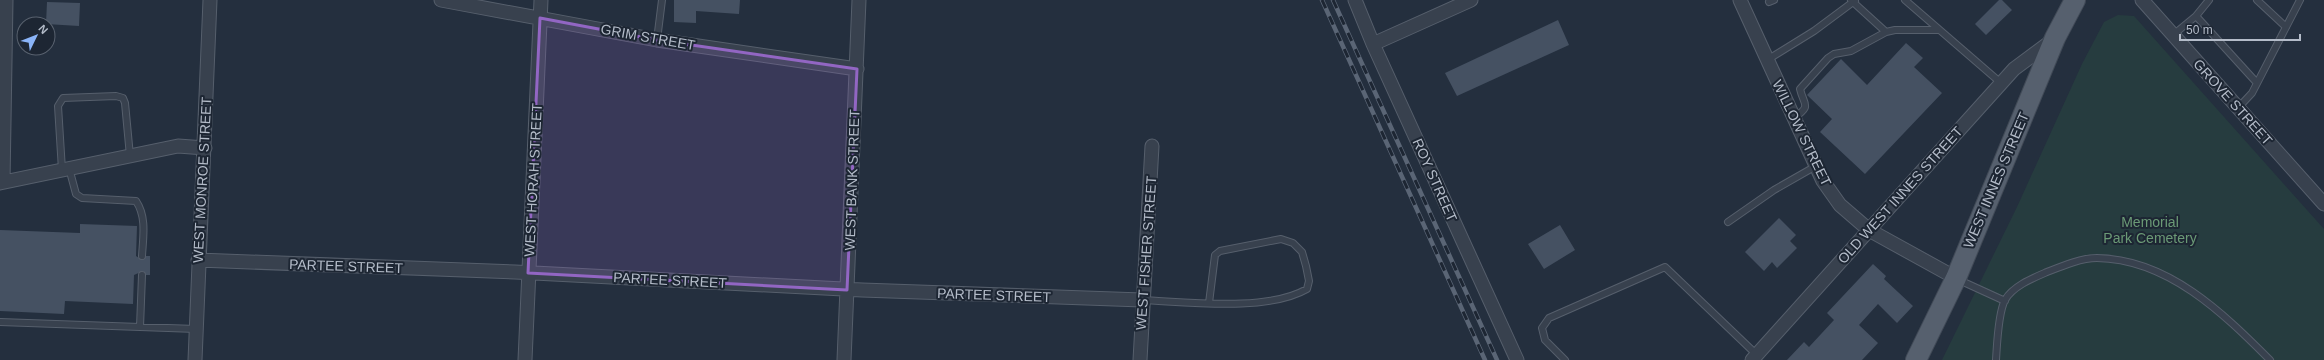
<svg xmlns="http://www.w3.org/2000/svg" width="2324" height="360" viewBox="0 0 2324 360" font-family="Helvetica,sans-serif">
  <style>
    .green { fill: #263c3f }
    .building { fill: #455162 }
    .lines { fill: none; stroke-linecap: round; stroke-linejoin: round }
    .lane-casing { stroke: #565f6c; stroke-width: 8 }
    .street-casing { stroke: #565f6c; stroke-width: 15 }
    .primary-casing { stroke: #414a57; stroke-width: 22 }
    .lane { stroke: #38414e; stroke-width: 6 }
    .street { stroke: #38414e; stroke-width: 13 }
    .primary { stroke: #56606e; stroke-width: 20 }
    .rail-casing { stroke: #5a6575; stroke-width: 4.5 }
    .rail { stroke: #1d2633; stroke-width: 3; stroke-dasharray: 9; stroke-linecap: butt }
    .marked { fill: #9266c3; fill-opacity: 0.2; stroke: #9266c3; stroke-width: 3; stroke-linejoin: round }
    .labels { text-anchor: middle; stroke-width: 4; stroke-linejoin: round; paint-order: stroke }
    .street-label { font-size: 14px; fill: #b4bcc9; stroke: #1d2633 }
    .park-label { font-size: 14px; fill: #6b9a76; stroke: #1d2633 }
  </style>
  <rect width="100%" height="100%" fill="#242f3e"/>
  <!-- green -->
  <path class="green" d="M2118 15 2134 16 2324 229V360H1942L2017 207 2082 64 2104 22Z"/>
  <!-- building -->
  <path class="building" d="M674 0H740L739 14 696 11V23L674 22Z
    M1999 0H2002L2012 10 1986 35 1975 24Z
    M47 2 80 3 79 26 46 24Z
    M1558 20 1569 45 1457 96 1445 73Z
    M1906 43 1923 58 1914 67 1942 93 1865 174 1820 132 1832 119 1807 95 1841 59 1867 85Z
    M1779 218 1796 235 1790 241 1797 248 1777 268 1772 262 1764 271 1745 252Z
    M80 224 137 226 136 256 142 260 146 256H150V275H146L143 271 134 275 133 304 65 301 64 314 0 311V230L80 233Z
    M1560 225 1575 250 1544 269 1528 244Z
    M1873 264 1886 276 1884 279 1913 306 1897 323 1878 304 1859 325 1878 343 1862 360H1787L1804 342 1809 347 1834 320 1827 313Z"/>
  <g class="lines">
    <defs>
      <path id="lane" d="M1905 0 2001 83
        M2257 0 2286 27
        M1855 1 1853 2 1886 32 1895 30H1939
        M1769 2 1774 0
        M2196 16 2209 0
        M2173 35 2196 16 2257 83
        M657 40 662 0
        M1767 60 1814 31 1853 2 1851 0
        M2238 108 2252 93 2300 0
        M1794 118C1812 105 1804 106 1800 89L1828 58 1834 54 1851 51 1886 32
        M69 168 76 194 82 198 136 201C147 217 143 238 142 256
        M62 170 58 106 63 98 116 96 123 98 125 103 130 156
        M1728 222 1774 190 1816 166
        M1959 280 2005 301
        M1142 300C1188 302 1267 312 1307 289L1309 281 1306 266 1302 252 1293 243 1281 239 1220 251 1215 255 1209 303
        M0 322 196 329
        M140 327 142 275
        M1565 360 1545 340 1542 328 1549 318 1665 267 1757 355
        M1996 360C1997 345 1998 313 2005 300 2013 286 2033 278 2047 272 2062 266 2081 258 2097 258 2168 259 2223 313 2270 360"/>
      <path id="street" d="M441 0 657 40 857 69
        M1355 0 1373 44 1517 360
        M1740 0 1823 181 1840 205 1869 230 1956 278
        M2142 0 2324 204
        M1373 44 1471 0
        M3 182 6 0
        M0 183 178 146 205 148
        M198 260 515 272 862 290 1142 300
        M195 360 210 0
        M525 360 541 0
        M844 360 859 0
        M1140 360 1152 146
        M1752 360 2014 69 2053 40"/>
      <path id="primary" d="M1916 360 1956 278 2055 38 2075 0"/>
    </defs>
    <!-- lane casing -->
    <use href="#lane" class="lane-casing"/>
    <!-- street casing -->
    <use href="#street" class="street-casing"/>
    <!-- primary casing -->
    <use href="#primary" class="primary-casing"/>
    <!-- lane -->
    <use href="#lane" class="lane"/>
    <!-- street -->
    <use href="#street" class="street"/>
    <!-- primary -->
    <use href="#primary" class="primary"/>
    <defs>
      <path id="rail" d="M1322 0 1485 360
        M1333 0 1497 360"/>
    </defs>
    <!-- rail casing -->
    <use href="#rail" class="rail-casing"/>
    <!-- rail -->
    <use href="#rail" class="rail"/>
  </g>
  <!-- marked area -->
  <path class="marked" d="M540 18 657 40 857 69 847 290 528 273Z"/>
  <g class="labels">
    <!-- street labels -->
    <g class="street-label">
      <text transform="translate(648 37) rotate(10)" y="5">GRIM STREET</text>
      <text transform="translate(2233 102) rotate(48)" y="5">GROVE STREET</text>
      <text transform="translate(1802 133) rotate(64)" y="5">WILLOW STREET</text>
      <text transform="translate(202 180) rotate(-87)" y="5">WEST MONROE STREET</text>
      <text transform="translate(533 180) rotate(-87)" y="5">WEST HORAH STREET</text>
      <text transform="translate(852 180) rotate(-88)" y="5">WEST BANK STREET</text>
      <text transform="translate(1435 180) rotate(66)" y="5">ROY STREET</text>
      <text transform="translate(1996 180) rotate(-67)" y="5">WEST INNES STREET</text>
      <text transform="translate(1900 195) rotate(-48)" y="5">OLD WEST INNES STREET</text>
      <text transform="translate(1146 253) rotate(-86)" y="5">WEST FISHER STREET</text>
      <text transform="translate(346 266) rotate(2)" y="5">PARTEE STREET</text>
      <text transform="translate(670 280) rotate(3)" y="5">PARTEE STREET</text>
      <text transform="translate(994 295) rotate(2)" y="5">PARTEE STREET</text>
    </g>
    <!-- park labels -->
    <g class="park-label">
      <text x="2150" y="227">Memorial<tspan x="2150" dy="16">Park Cemetery</tspan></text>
    </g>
  </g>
  <!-- north arrow -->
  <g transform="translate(36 36) rotate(47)"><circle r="19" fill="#1d2633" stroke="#59626f"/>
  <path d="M0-3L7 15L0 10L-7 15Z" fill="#8ab4f8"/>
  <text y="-6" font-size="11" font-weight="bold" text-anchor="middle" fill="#b4bcc9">N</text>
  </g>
  <!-- scale -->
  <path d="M2180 34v6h120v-6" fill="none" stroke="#b4bcc9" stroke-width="2"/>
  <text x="2186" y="34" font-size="12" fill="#b4bcc9" stroke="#1d2633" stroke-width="3" paint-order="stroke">50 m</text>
</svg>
